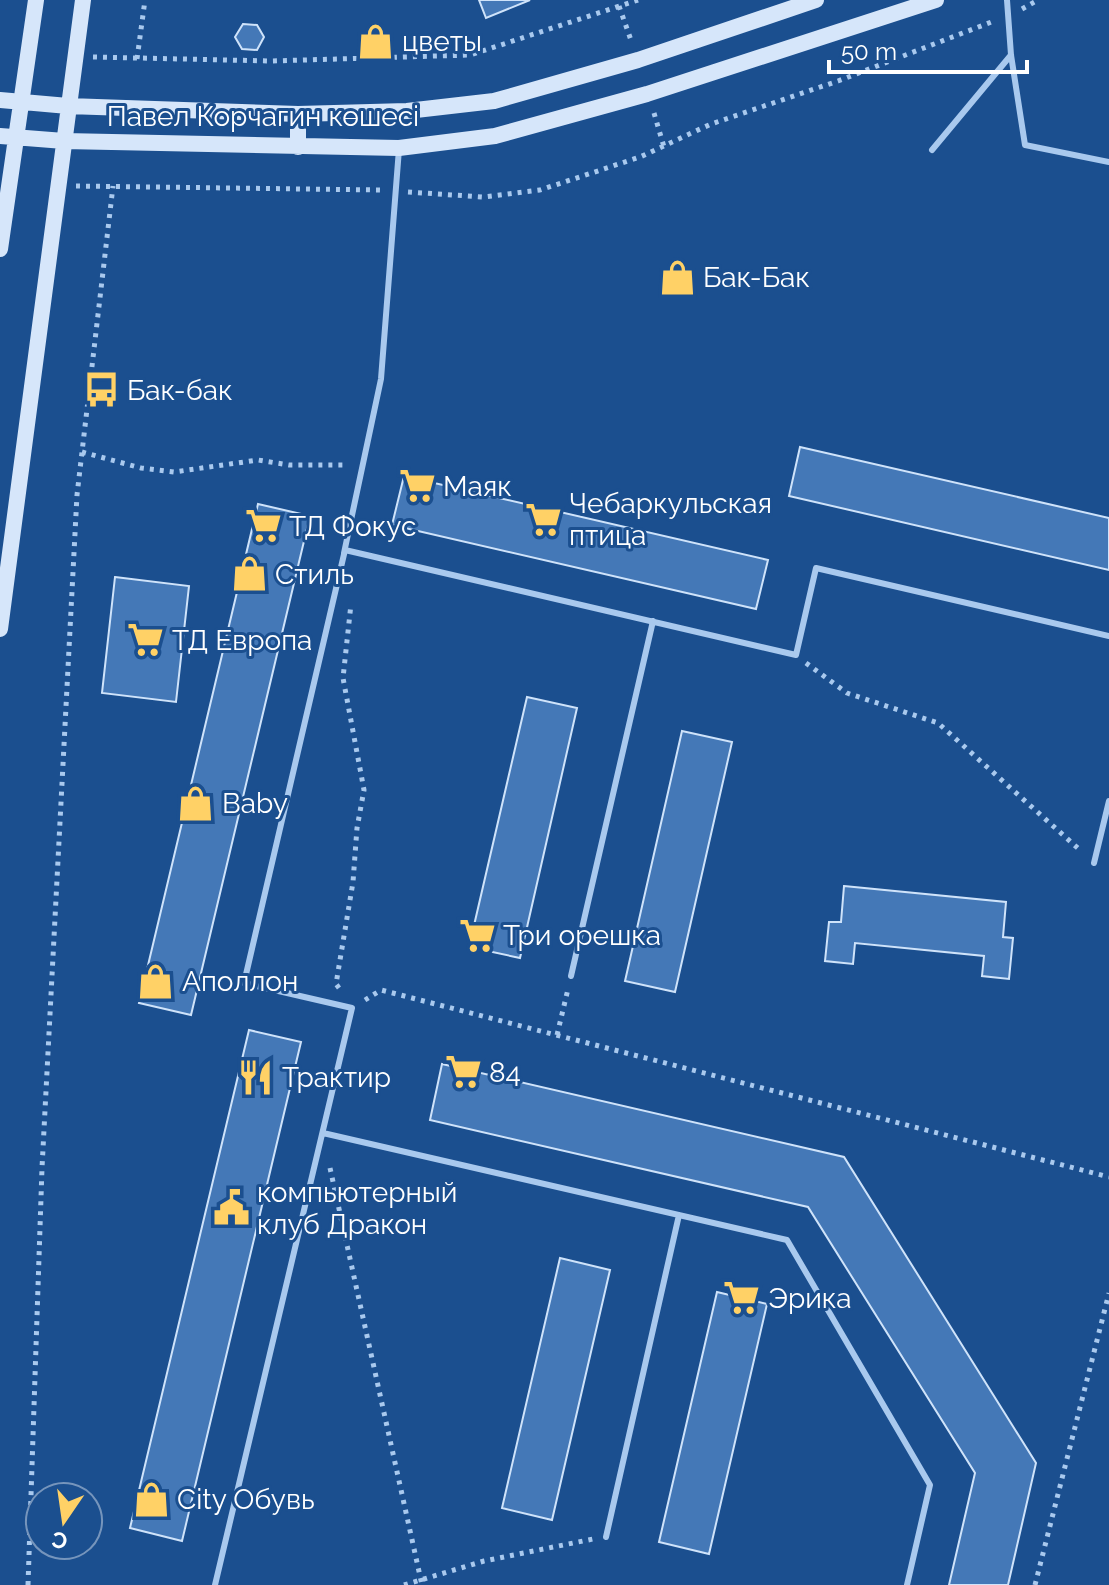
<svg xmlns="http://www.w3.org/2000/svg" width="1109" height="1585" viewBox="0 0 1109 1585" font-family="Raleway,sans-serif">
  <style>
    .building { fill: #4478b7; stroke: #cfe3fa; stroke-width: 2 }
    .lines { fill: none; stroke-linecap: round; stroke-linejoin: round }
    .path { stroke: #a9c9ee; stroke-width: 5; stroke-dasharray: 4 6; stroke-linecap: butt }
    .lane { stroke: #a9c9ee; stroke-width: 6 }
    .secondary { stroke: #d6e6fa; stroke-width: 16 }
    .labels { text-anchor: middle; stroke-width: 6; stroke-linejoin: round; paint-order: stroke }
    .poi-label { font-size: 28px; fill: #fff; stroke: #1b4f8f; text-anchor: start }
    .street-label { font-size: 28px; fill: #fff; stroke: #1b4f8f }
  </style>
  <rect width="100%" height="100%" fill="#1b4f8f"/>
  <!-- building -->
  <path class="building" d="M479 0H530L486 18Z
    M243 24 257 25 264 37 257 50 242 49 235 37Z
    M800 447 1109 518V570L789 496Z
    M404 476 768 560 756 609 392 525Z
    M258 504 310 516 191 1015 139 1003Z
    M115 577 189 586 176 702 102 693Z
    M527 697 577 708 520 958 469 947Z
    M682 731 732 742 675 992 625 981Z
    M844 886 1006 902 1003 937 1013 938 1009 979 982 976 984 956 855 943 853 964 825 961 829 922H841Z
    M249 1030 301 1042 182 1541 130 1528Z
    M442 1064 844 1157 1036 1463 1008 1585H949L975 1473 808 1207 430 1120Z
    M560 1258 610 1270 552 1520 502 1508Z
    M717 1292 767 1304 709 1554 659 1542Z"/>
  <g class="lines">
    <!-- path -->
    <path class="path" d="M619 6 632 43
      M1022 9 1038 0
      M93 57 271 61 470 55 638 0
      M137 59 145 0
      M654 113 664 147
      M76 186 382 190
      M408 192 483 197 540 190 640 157 711 124 838 81 994 21
      M82 452 141 468 174 472 258 460 289 465H348
      M806 663 847 693 938 723 1081 851
      M339 988 336 984 353 882 357 828 364 790 343 678 351 604
      M365 1000 381 990 1109 1177
      M557 1035 568 989
      M330 1168 422 1585
      M28 1585 42 1168 77 495 113 186
      M404 1585 484 1561 593 1539
      M1035 1585 1109 1293"/>
    <!-- lane -->
    <path class="lane" d="M1007 0 1011 55 1025 145 1109 162
      M932 150 1011 55
      M344 553 381 379 399 149
      M1094 863 1109 801
      M571 976 653 621
      M323 1133 787 1240 930 1485 907 1585
      M606 1537 679 1215
      M215 1585 352 1008 244 983 345 550 796 655 816 568 1109 636"/>
    <!-- secondary -->
    <path class="secondary" d="M0 100 68 106 298 114 407 111 494 101 638 60 816 0
      M0 136 64 141 399 148 495 136 647 94 936 0
      M298 147V114
      M0 249 36 0
      M0 629 83 0"/>
  </g>
  <!-- icons -->
  <defs>
    <symbol id="shop-bare" viewBox="-9 -9 18 18"><path d="M-5-2.5h2.3a2.7 3.5 0 0 1 5.4 0H5L5.5 6h-11ZM-1.5-2.5h3a1.5 2.3 0 0 0-3 0Z" fill="#ffd166" stroke="#1b4f8f" stroke-width="2.5" paint-order="stroke"/></symbol>
    <symbol id="bus-bare" viewBox="-9 -9 18 18"><path d="M-5-6H5V4H4V6H2V4H-2V6H-4V4H-5ZM-3.5-4V0h7V-4ZM-3.5 1.2v1.5H-2V1.2ZM2 1.2v1.5H3.5V1.2Z" fill="#ffd166" stroke="#1b4f8f" stroke-width="2.5" paint-order="stroke"/></symbol>
    <symbol id="supermarket-bare" viewBox="-9 -9 18 18"><path d="M-6-5.5h2.5l.6 2H6L4.5 2H-2.5L-4.4-4H-6ZM-1.5 3.2a1.3 1.3 0 1 0 .1 0ZM3 3.2a1.3 1.3 0 1 0 .1 0Z" fill="#ffd166" stroke="#1b4f8f" stroke-width="2.5" paint-order="stroke"/></symbol>
    <symbol id="restaurant-bare" viewBox="-9 -9 18 18"><path d="M-5-6h1v4h1v-4h1v4h1v-4h1v5L-1.5 .5V6h-2V.5L-5-1ZM5-6V6H3V1.5H1.5Q1.5-4 5-6Z" fill="#ffd166" stroke="#1b4f8f" stroke-width="2.5" paint-order="stroke"/></symbol>
    <symbol id="civic-bare" viewBox="-9 -9 18 18"><path d="M-.6-6.5H3V-4.5H.6V-3L4-1V1h2V6H-6V1h2V-1L-.6-3ZM-1.2 2.5V6h2.4V2.5Z" fill="#ffd166" stroke="#1b4f8f" stroke-width="2.5" paint-order="stroke"/></symbol>
  </defs>
  <g fill-rule="evenodd">
    <use href="#shop-bare" x="350" y="16" width="51" height="51"/>
    <use href="#shop-bare" x="652" y="252" width="51" height="51"/>
    <use href="#bus-bare" x="76" y="364" width="51" height="51"/>
    <use href="#supermarket-bare" x="392" y="460" width="51" height="51"/>
    <use href="#supermarket-bare" x="518" y="494" width="51" height="51"/>
    <use href="#supermarket-bare" x="238" y="500" width="51" height="51"/>
    <use href="#shop-bare" x="224" y="548" width="51" height="51"/>
    <use href="#supermarket-bare" x="120" y="614" width="51" height="51"/>
    <use href="#shop-bare" x="170" y="778" width="51" height="51"/>
    <use href="#supermarket-bare" x="452" y="910" width="51" height="51"/>
    <use href="#shop-bare" x="130" y="956" width="51" height="51"/>
    <use href="#supermarket-bare" x="438" y="1046" width="51" height="51"/>
    <use href="#restaurant-bare" x="230" y="1052" width="51" height="51"/>
    <use href="#civic-bare" x="206" y="1182" width="51" height="51"/>
    <use href="#supermarket-bare" x="716" y="1272" width="51" height="51"/>
    <use href="#shop-bare" x="126" y="1474" width="51" height="51"/>
  </g>
  <g class="labels">
    <!-- poi labels -->
    <g class="poi-label">
      <text x="402" y="51">цветы</text>
      <text x="703" y="287">Бак-Бак</text>
      <text x="127" y="400">Бак-бак</text>
      <text x="443" y="496">Маяк</text>
      <text x="569" y="513">Чебаркульская<tspan x="569" dy="32">птица</tspan></text>
      <text x="289" y="536">ТД Фокус</text>
      <text x="275" y="584">Стиль</text>
      <text x="172" y="650">ТД Европа</text>
      <text x="222" y="813">Baby</text>
      <text x="503" y="945">Три орешка</text>
      <text x="182" y="991">Аполлон</text>
      <text x="489" y="1082">84</text>
      <text x="282" y="1087">Трактир</text>
      <text x="257" y="1202">компьютерный<tspan x="257" dy="32">клуб Дракон</tspan></text>
      <text x="768" y="1308">Эрика</text>
      <text x="177" y="1509">City Обувь</text>
    </g>
    <!-- street labels -->
    <g class="street-label">
      <text x="263" y="126">Павел Корчагин көшесі</text>
    </g>
  </g>
  <!-- north arrow -->
  <g transform="translate(64 1521) rotate(193)"><circle r="38" fill="#1b4f8f" stroke="#7695bc" stroke-width="2"/>
  <path d="M0-6L14 30L0 20L-14 30Z" fill="#ffd166"/>
  <text y="-12" font-size="22" font-weight="bold" text-anchor="middle" fill="#ffffff">С</text>
  </g>
  <!-- scale -->
  <path d="M829 60v12h198v-12" fill="none" stroke="#ffffff" stroke-width="4"/>
  <text x="841" y="60" font-size="24" fill="#ffffff" stroke="#1b4f8f" stroke-width="6" paint-order="stroke">50 m</text>
</svg>
